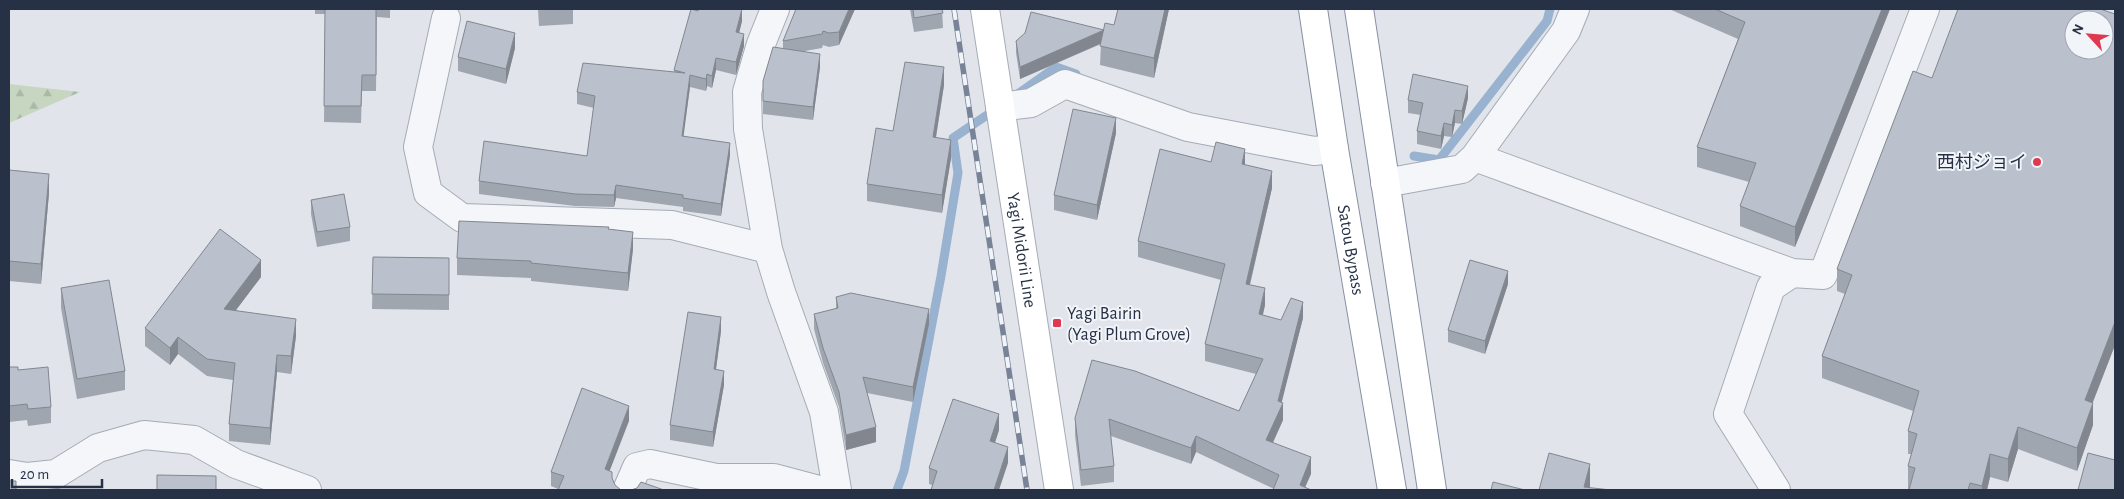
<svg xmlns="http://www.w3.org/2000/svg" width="2124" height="499" viewBox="0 0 2124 499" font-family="'Alegreya Sans','Noto Sans JP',sans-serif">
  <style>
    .forest { fill: url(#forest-firs) }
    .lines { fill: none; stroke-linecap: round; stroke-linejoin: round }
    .stream { stroke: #98b2cf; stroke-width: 9 }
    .minor-casing { stroke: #a5abb6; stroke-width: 30 }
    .secondary-casing { stroke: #a5abb6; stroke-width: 30 }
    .trunk-casing { stroke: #8691a4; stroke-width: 30 }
    .minor { stroke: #f4f6f9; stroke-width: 28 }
    .secondary { stroke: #fff; stroke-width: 28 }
    .trunk { stroke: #fff; stroke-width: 28 }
    .rail-casing { stroke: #788397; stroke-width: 5.5 }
    .rail { stroke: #f1f4f8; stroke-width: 4; stroke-dasharray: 11; stroke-linecap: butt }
    .wall { fill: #a0a6af }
    .shaded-wall { fill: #82878f }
    .building { fill: #bac1cc; stroke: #82878f; fill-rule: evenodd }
    .poi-dot { fill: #de394e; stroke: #f1f4f8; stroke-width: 2 }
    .labels { text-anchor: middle; stroke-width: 4; stroke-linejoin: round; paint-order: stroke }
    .poi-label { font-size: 18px; fill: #273145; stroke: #f1f4f8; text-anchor: end }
    .street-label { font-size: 18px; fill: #273145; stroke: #f1f4f8 }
  </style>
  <defs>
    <pattern id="forest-firs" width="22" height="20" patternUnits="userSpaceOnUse" patternTransform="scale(1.25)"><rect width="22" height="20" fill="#c6d6c1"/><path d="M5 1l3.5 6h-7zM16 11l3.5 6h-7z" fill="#aab8a7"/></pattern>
  </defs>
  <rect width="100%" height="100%" fill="#e1e5eb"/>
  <!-- forest -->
  <path class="forest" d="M9 84 80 92 9 123Z"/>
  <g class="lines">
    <!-- stream -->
    <path class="stream" d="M1015 96 1056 67 1076 74
      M1414 156 1439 160 1547 21 1550 9
      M897 490 904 471 941 276 958 173 953 138 996 109"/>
    <defs>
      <path id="minor" d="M775 9 761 44 747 92 748 129 768 249 781 292 824 412 837 490
        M446 18 418 147 428 193 462 218 672 225 768 249
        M1000 107 1031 103 1065 84 1188 127 1314 151 1334 149
        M1475 157 1792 273
        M1385 183 1462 169 1475 157 1566 31 1575 9
        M9 474 27 477 56 474 98 448 144 435 194 440 236 464 307 490
        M627 490 637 467 650 464 716 478H774L819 490
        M1776 490 1728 414 1771 287 1792 273 1823 275 1925 9"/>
      <g id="secondary">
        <path id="s1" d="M985 9 1059 490"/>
      </g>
      <g id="trunk">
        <path id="s2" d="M1313 9 1334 149 1392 490"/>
        <path d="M1359 9 1432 490"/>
      </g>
    </defs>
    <!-- minor casing -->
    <use href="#minor" class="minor-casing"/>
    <!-- secondary casing -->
    <use href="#secondary" class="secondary-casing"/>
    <!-- trunk casing -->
    <use href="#trunk" class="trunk-casing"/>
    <!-- minor -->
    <use href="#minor" class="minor"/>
    <!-- secondary -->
    <use href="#secondary" class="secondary"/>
    <!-- trunk -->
    <use href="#trunk" class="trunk"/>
    <defs>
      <path id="rail" d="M954 9 1027 490"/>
    </defs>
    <!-- rail casing -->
    <use href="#rail" class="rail-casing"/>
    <!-- rail -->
    <use href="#rail" class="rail"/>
  </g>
  <!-- wall -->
  <path class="wall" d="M315 9H390V18L377 17 376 91H362L361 123 324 122 325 14H315Z
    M538 9H573V24L539 26Z
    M855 9 839 45 829 47 823 45 822 48 805 51 820 67 813 120 763 114V81L783 48V41Z
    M910 9H942L943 28 914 32Z
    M1118 9H1169L1154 78 1100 65 1101 44 1020 79 1016 53V41L1104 30 1114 25Z
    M1669 9H1890L1795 247 1740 226V206L1749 182 1697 167V147L1738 39Z
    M2115 14V345L2093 402V425L2077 471 2018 449 2008 482 1990 477 1987 490H1909V489H1908V466L1911 454H1908V431L1913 411 1822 378V356L1845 294 1837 291V269L1932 78Z
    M742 21 739 33 744 46 736 75 716 70 712 88 707 86 706 91 690 87 683 136 730 155 721 216 683 211V207L616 198 614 207 575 206 479 194V181L587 156 594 108 577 104V92L674 72V70Z
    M515 48 506 84 458 71V57Z
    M944 85 936 138 951 158 942 213 867 201V184L893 131Z
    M1468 98 1462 124 1455 123 1452 137 1444 136 1441 149 1417 144V131L1421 115 1408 113V100Z
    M1116 133 1097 220 1054 210V195Z
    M1211 162 1245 165 1272 188 1250 285 1265 305 1263 315 1281 320 1303 318 1281 402 1283 420 1273 443 1311 474 1274 489 1196 452 1191 464 1111 436 1114 466V482L1081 486 1075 435V418L1239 411 1256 374 1205 361V344L1221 280 1138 257V241Z
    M9 170 49 193 41 284 9 281Z
    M311 200 350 227V241L317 247 311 214Z
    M609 229 633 249 628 291 531 281V278L457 275V258Z
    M373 257 449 258V310L372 309Z
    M261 277 236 310 296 336 291 374 277 372 270 445 229 441V424L233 380 207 376 178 354 170 365 145 346V328Z
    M1508 284 1485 354 1448 342V330Z
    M61 288 125 371V390L77 399 61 308Z
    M836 297 929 324 913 402 867 393 876 442 846 450 839 407 823 363 814 329V314L836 309Z
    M721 331 716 369 724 385 713 447 670 440V425Z
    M9 367 18 370 51 407V423L28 426 27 420 9 422Z
    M629 421 558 489 551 486V472Z
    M999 430 995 443 1008 463 932 485 929 484V468Z"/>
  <!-- shaded-wall -->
  <path class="shaded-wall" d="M742 9V21L736 45V32Z
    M849 9H855L839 45V32Z
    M1165 9H1169L1154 78V58Z
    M1882 9H1890L1795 247V227Z
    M1104 30V42L1020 79V67Z
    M515 33V48L506 84V69Z
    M744 34V46L736 75V62Z
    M820 54V67L813 120V107Z
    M716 58V70L712 88V76Z
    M944 67V85L933 155V137Z
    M707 74V86L706 91V79Z
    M690 75V87L682 148V136Z
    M1468 86V98L1462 124V111Z
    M1455 110V123L1452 137V125Z
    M1116 118V133L1097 220V205Z
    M1444 123V136L1441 149V136Z
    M951 140V158L942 213V195Z
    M730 143V155L721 216V204Z
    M1245 149V166L1242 164Z
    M1272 171V188L1246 300V284Z
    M49 174V193L41 284V264Z
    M616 185V198L614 207V195Z
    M633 232V249L628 291V273Z
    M261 260V277L224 326V309Z
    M1508 271V284L1485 354V341Z
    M1265 288V305L1259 330V314Z
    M1303 302V318L1279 413 1283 403V420L1266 457V440L1278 401Z
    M929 309V324L913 402V387Z
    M721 317V331L714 384V369Z
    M296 319V336L291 374V356Z
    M2115 322V345L2085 422V400Z
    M178 337V354L170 365V348Z
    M277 355V372L270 445V428Z
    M724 371V385L713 447V432Z
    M2093 403V425L2077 471V448Z
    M629 406V421L605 483V469Z
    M999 414V430L990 457V441Z
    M876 427V442L846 450V435Z
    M2018 427V449L2008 482V459Z
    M1196 436V452L1191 464V448Z
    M1008 447V463L999 490H994Z
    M1990 454V477L1987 490H1982V486Z
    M1311 457V474L1304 490 1300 485Z
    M1590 464V487L1589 490 1584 487Z"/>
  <!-- building -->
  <path class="building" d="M325 9H376V75H362L361 106H324Z
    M691 9 698 11V9H742L736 32 744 34 736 62 716 58 712 76 707 74 706 79 690 75 682 136 730 143 721 204 683 198V195L616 185 614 195 575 194 479 181 484 141 587 156 595 96 577 92 583 63 685 73 674 70Z
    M796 9H849L839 32 829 33 823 31 822 34 783 41Z
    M913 9H942L943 13 914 18Z
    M1118 9H1165L1154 58 1100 46 1105 23 1114 25Z
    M1715 9H1882L1795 227 1740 206 1756 163 1697 147 1745 22Z
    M1958 9H2100L2115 14V322L2085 400 2093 403 2077 448 2018 427 2008 459 1990 454 1982 486 1970 483 1968 490H1909L1915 468 1908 466 1917 434 1908 431 1919 391 1822 356 1852 275 1837 269 1913 71 1932 78ZM2074 20H2104V50H2074Z
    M1031 12 1104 30 1020 67 1016 41 1025 33Z
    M467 21 515 33 506 69 458 57Z
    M773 47 820 54 813 107 763 101V81Z
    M905 62 944 67 933 137 951 140 942 195 867 184 876 128 893 131Z
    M1413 74 1468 86 1462 111 1455 110 1452 125 1444 123 1441 136 1417 131 1423 103 1408 100Z
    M1073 109 1116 118 1097 205 1054 195Z
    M1216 142 1245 149 1242 164 1272 171 1246 284 1265 288 1259 314 1281 320 1291 298 1303 302 1278 401 1283 403 1266 440 1311 457 1300 485 1311 490H1273L1279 475 1196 436 1191 448 1109 419 1114 466 1081 470 1075 418 1092 360 1135 371 1239 411 1263 359 1205 344 1225 264 1138 241 1160 149 1211 162Z
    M9 170 49 174 41 264 9 261Z
    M344 194 350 227 317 232 311 200Z
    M459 221 609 227 608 229 633 232 628 273 531 263V261L457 258Z
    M220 229 261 260 224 309 296 319 291 356 277 355 270 428 229 424 235 363 207 359 178 337 170 348 145 328Z
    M373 257 449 258V295L372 294Z
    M1470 260 1508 271 1485 341 1448 330Z
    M109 280 125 371 77 379 61 288Z
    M851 293 929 309 913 387 863 377 876 427 846 435 839 392 823 348 814 314 838 308 836 297Z
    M688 312 721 317 714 369 724 371 713 432 670 425Z
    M9 367H18V370L48 367 51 407 28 409 27 404 9 406Z
    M582 388 629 406 605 469 612 472V478L615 485 621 490H624H558L564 476 551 472Z
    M953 399 999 414 990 441 1008 447 994 490H931L937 471 929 468Z
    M1549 453 1590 464 1584 487 1611 490H1539Z
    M2088 453 2115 460V490H2078Z
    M157 475 216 476V490H157Z
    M9 481H16V490H9Z
    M641 482 664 490H631L637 488Z
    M1493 482 1525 490H1491Z"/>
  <!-- markers -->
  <g class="poi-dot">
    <circle cx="2037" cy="162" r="5"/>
    <rect x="1052" y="318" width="10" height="10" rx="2.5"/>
  </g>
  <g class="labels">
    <!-- poi labels -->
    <g class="poi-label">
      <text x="2027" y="168">西村ジョイ</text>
      <text x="1067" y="319" text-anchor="start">Yagi Bairin<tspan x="1067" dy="21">(Yagi Plum Grove)</tspan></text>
    </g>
    <!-- street labels -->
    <g class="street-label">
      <text dy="6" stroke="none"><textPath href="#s1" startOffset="244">Yagi Midorii Line</textPath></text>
      <text dy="6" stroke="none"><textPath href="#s2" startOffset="244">Satou Bypass</textPath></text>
    </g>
  </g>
  <!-- border -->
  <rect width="2124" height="499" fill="none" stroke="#273145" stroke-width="20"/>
  <!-- north arrow -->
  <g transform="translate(2089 35) rotate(296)"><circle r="24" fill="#f1f4f8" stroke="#a0a6b0"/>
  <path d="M0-4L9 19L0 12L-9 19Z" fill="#de394e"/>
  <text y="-8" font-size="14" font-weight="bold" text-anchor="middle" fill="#273145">N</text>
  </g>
  <!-- scale -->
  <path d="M12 479v8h90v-8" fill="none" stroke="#273145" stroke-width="2.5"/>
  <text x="20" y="479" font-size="15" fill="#273145" stroke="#f1f4f8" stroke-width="4" paint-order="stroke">20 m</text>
</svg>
